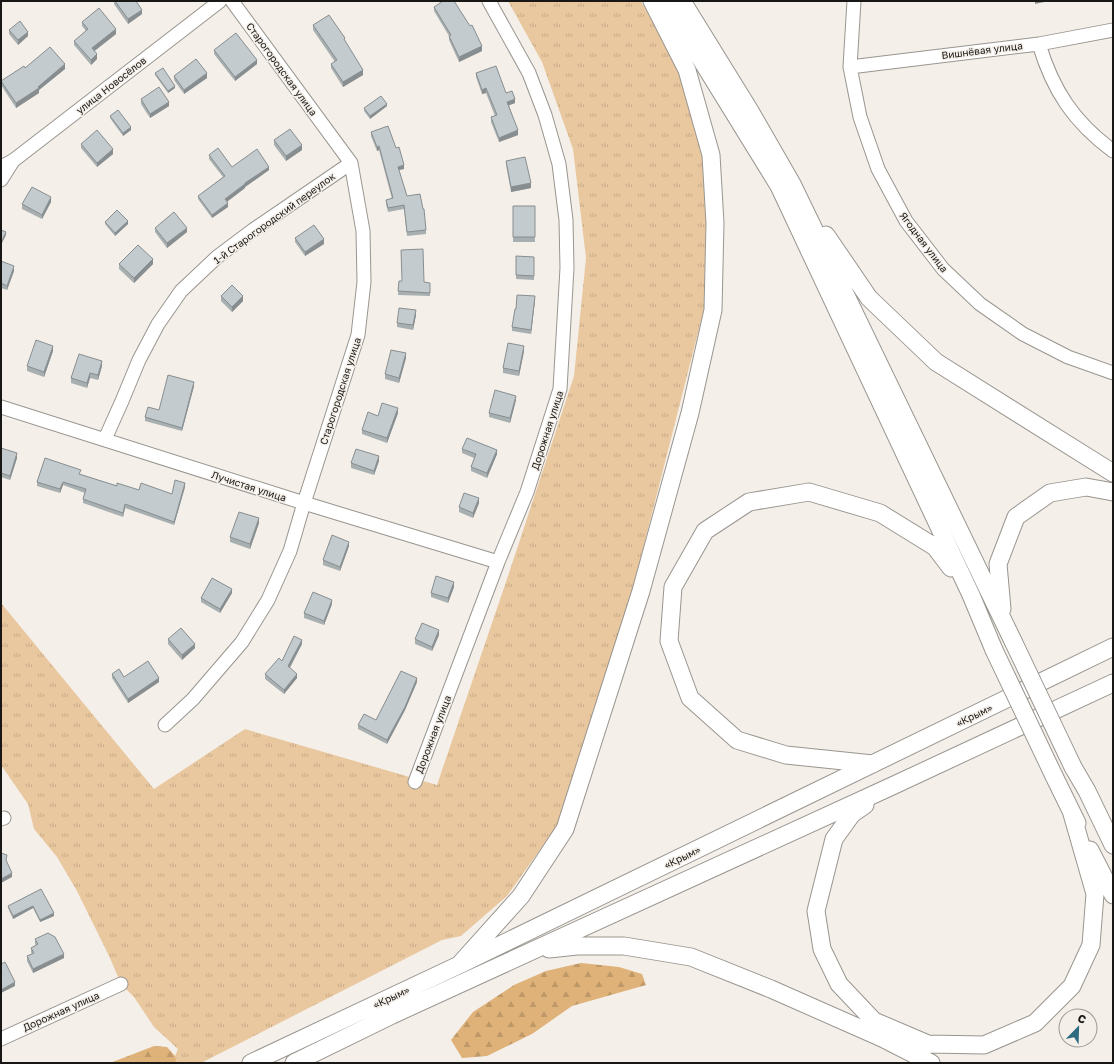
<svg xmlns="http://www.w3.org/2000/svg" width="1114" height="1064" viewBox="0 0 1114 1064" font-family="'Golos Text',sans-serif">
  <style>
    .grass { fill: url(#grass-tufts) }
    .forest { fill: url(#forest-firs) }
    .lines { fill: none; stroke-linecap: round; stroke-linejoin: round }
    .minor-casing { stroke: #99958f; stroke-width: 15 }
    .major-casing { stroke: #99958f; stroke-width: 19 }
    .minor { stroke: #fff; stroke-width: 13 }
    .major { stroke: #fff; stroke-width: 17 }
    .major-bridge-casing { stroke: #99958f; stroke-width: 19; stroke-linecap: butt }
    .major-bridge { stroke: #fff; stroke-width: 17 }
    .wall { fill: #a8afb1 }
    .shaded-wall { fill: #888e90 }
    .building { fill: #c3cbce; stroke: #888e90 }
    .labels { text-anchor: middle; stroke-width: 3; stroke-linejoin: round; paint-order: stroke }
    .street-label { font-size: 10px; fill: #191715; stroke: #f4efe9 }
  </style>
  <defs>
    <pattern id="grass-tufts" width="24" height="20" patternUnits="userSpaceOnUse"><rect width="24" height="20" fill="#e9c8a0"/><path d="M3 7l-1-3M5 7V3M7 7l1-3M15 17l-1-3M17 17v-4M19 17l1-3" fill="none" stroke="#c7ab89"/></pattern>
    <pattern id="forest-firs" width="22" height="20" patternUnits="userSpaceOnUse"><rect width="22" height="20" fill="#dfb279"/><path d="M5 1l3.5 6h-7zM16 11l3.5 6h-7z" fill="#bf9868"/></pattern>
  </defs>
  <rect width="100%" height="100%" fill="#f4efe9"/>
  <!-- grass -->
  <path class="grass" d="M508 1H641L681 74 702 157 706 223 704 309 634 584 559 823 507 896 461 936 442 940 201 1063H177L175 1056 178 1049 154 1027 134 997 121 984 110 958 77 891 57 857 34 829 28 804 1 765V603L154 789 245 729 437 785 512 564 574 376 586 258 573 149 542 62Z"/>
  <!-- forest -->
  <path class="forest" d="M581 963 619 967 642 974 646 985 572 1006 532 1034 487 1056 462 1058 451 1040 473 1012 514 985 546 971Z
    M154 1046 167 1047 175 1056 177 1063H110Z"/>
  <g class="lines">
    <defs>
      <path id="minor" d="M854 1 850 67 860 117 878 169 906 221 943 269 980 304 1023 334 1068 357 1113 373
        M1039 44C1053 91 1074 122 1113 151
        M850 67 1039 44 1113 30
        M1 167 14 160 220 1
        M1 180 13 161
        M1 407 304 503 498 562
        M105 439 122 401 139 360 158 324 181 291 217 257 253 230 351 163
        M165 725 193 699 242 642 268 600 290 551 304 503 358 335 364 282 363 231 351 163 232 1
        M415 782 498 562 527 492 560 389 567 268 566 220 559 164 545 115 529 73 489 1
        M1 819 4 818
        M1 1039 121 984"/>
      <path id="major" d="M665 1 779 186 971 595 994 650
        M682 1 750 111 792 184 1013 641
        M826 235 869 298 936 362 1113 473
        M1002 609 998 564 1016 517 1050 493 1086 487 1113 492
        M873 764 786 755 737 740 690 698 669 641 673 587 705 531 749 502 809 492 880 513 935 547 951 568
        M1073 767 1087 791 1113 845
        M1054 776 1077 823
        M865 805 852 814 834 839 816 911 822 949 839 984 874 1021 928 1044 984 1045 1035 1023 1072 986 1091 945 1095 894 1072 814
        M1090 850 1113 895
        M549 949 577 946H624L691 957 771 989 882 1038 931 1063
        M459 965 521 896 565 829 641 591 690 413 713 310 715 223 711 155 687 70 652 1
        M251 1063 459 965 1113 647
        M294 1063 392 1015 890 787 1113 683"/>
    </defs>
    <!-- minor casing -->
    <use href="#minor" class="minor-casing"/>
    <!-- major casing -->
    <use href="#major" class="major-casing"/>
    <!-- minor -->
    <use href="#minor" class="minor"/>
    <!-- major -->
    <use href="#major" class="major"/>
    <defs>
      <path id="major-bridge" d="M1013 641 1073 767
        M994 650 1054 776"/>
    </defs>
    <!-- major-bridge casing -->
    <use href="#major-bridge" class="major-bridge-casing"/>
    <!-- major-bridge -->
    <use href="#major-bridge" class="major-bridge"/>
  </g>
  <!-- wall -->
  <path class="wall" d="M114 1H136L142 14 128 24 114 4Z
    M434 7 470 26 482 51 459 62 449 40V36L434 11Z
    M82 22 116 34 94 51 97 59 91 65 74 45V41L86 31 82 26Z
    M313 25 345 41 363 75 343 87 331 68V64L335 62 313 30Z
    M9 30 28 36 18 45 9 34Z
    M214 50 257 64 235 81 214 54Z
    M25 68 65 69 39 90V93L16 108 1 85V81Z
    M155 73 175 88 168 93 155 75Z
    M476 73 506 93 515 103 509 105 518 135 499 142 491 122V117L495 116 486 93 482 94 476 77Z
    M174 76 207 78 184 94 174 80Z
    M141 99 169 106 150 118 141 104Z
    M387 106 370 119 364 111V108Z
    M110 116 131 130 123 136 110 118Z
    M371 132 404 169 399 170 407 196 426 230V234L407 236 404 209 388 212 386 204V200L392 199 379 150 377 151 371 136Z
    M274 140 302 150 286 161 274 145Z
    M81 144 113 154 97 167 81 148Z
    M209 155 232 167 269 170 245 187V188L227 202 228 207 212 218 198 199V196L223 177 209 159Z
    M506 161 531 188 511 192 506 165Z
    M51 202 42 219 22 209V204Z
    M513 206H535V242H513Z
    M105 222 128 224 115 236 105 224Z
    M155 228 187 232 167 248 155 232Z
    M295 238 324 244 305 256 295 242Z
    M534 257V280L516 279V275Z
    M1 261 14 271 7 290 1 288Z
    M119 264H153L134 283 119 269Z
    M399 281 430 283V296L398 295Z
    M221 296 243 301 232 312 221 301Z
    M535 300 531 334 512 331V327L516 309Z
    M416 315 413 330 397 327V323Z
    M53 351 44 377 27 371V366Z
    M524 351 519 376 503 373V368Z
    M406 358 399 383 385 379V374Z
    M102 366 98 380 90 378 87 388 71 383V378Z
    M194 386 182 431 145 421V417L159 410Z
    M516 400 510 423 489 417V413Z
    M398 413 387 443 362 434V430L378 416Z
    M1 448 17 458 10 480 1 477Z
    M462 449 497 454 487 478 471 471V467L474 458 462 453Z
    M379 461 374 475 351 468V463Z
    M80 474 117 486 139 490 172 494 185 487 174 525 125 508 123 517 83 503V499L85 493 63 485 60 493 37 486V482Z
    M479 503 473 518 459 512V507Z
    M259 523 250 549 230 542V537Z
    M349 546 340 571 323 565V560Z
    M454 587 448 603 431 597V593Z
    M232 593 220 613 201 602V598Z
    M332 604 324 625 304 618V613Z
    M439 635 432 651 415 644V639Z
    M168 639 195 648 182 660 168 644Z
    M302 644 290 668 297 678 284 694 265 679V674Z
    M112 674 124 677 159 682 128 703 112 678Z
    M417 682 405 710 387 744 358 729V725L376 720Z
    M41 889 54 916 40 922 33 908 13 919 8 908V906Z
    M35 939 64 958 33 973 27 961V956L32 954 31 952V948L36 945 35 944Z"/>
  <!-- shaded-wall -->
  <path class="shaded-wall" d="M1035 1H1049L1035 4Z
    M142 10V14L128 24V19Z
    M116 29V34L92 53V48Z
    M28 32V36L18 45V40Z
    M482 46V51L459 62V57Z
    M97 54V59L91 65V60Z
    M257 60V64L235 81V77Z
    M65 64V69L39 90V93L16 108V103Z
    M363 70V75L343 87V82Z
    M207 73V78L184 94V90Z
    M175 86V88L168 93V91Z
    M486 88V93L482 94V90Z
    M515 99V103L507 106V102Z
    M169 102V106L150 118V114Z
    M387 104V106L370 119V116Z
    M131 127V130L123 136V133Z
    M518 130V135L499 142V138Z
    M302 145V150L286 161V156Z
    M379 146V150L377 151V147Z
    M113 149V154L97 167V163Z
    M404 165V169L398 170V167Z
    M269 167V170L245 187V188L225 203V199L245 183Z
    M531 183V188L511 192V187Z
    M51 197V202L42 219V215Z
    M228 203V207L212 218V215Z
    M128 221V224L115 236V233Z
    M187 228V232L167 248V243Z
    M6 232V235L1 245V243Z
    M324 239V244L305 256V252Z
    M153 259V264L134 283V278Z
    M14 266V271L7 290V286Z
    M243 296V301L232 312V307Z
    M535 296V300L531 334V330Z
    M416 310V315L413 330V325Z
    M53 346V351L44 377V372Z
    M524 346V351L519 376V371Z
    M406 353V358L399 383V378Z
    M102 361V366L98 380V375Z
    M90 373V378L87 388V383Z
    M194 382V386L182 431V428Z
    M516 396V400L510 423V418Z
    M398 408V413L387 443V438Z
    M497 450V454L487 478V473Z
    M17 453V458L10 480V476Z
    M379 456V461L374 475V471Z
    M63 482V485L60 493V489Z
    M185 483V487L174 525V522Z
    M479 498V503L473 518V513Z
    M125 504V508L123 517V513Z
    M259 518V523L250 549V544Z
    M349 542V546L340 571V567Z
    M454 582V587L448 603V598Z
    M232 589V593L220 613V609Z
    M332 600V604L324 625V621Z
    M439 630V635L432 651V647Z
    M302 640V644L288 670V666Z
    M195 644V648L182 660V655Z
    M297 674V678L284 694V690Z
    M159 678V682L128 703V699Z
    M417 678V682L405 710 387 744V740Z
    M12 873V877L1 883V879Z
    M33 906V908L13 919V916Z
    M54 913V916L40 922V920Z
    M64 954V958L33 973V969Z
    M15 982V986L1 993V990Z"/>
  <!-- building -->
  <path class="building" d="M115 1H136L142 10 128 19Z
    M443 1H454L470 26 472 25 482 46 459 57 449 36 451 35 434 7Z
    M99 8 116 29 92 48 97 54 91 60 74 41 88 29 82 22Z
    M329 15 345 38 344 39 363 70 343 82 331 64 337 60 313 25Z
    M20 21 28 32 18 40 9 30Z
    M236 33 257 60 235 77 214 50Z
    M50 47 65 64 38 87 39 88 16 103 1 81 24 66 25 68Z
    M196 59 207 73 184 90 174 76Z
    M496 66 506 93 512 91 515 99 507 102 518 130 499 138 491 117 497 115 486 88 482 90 476 73Z
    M163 68 175 86 168 91 155 73Z
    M159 87 169 102 150 114 141 99Z
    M381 96 387 104 370 116 364 108Z
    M118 110 131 127 123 133 110 116Z
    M388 126 396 148 399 147 404 165 398 167 407 196 420 194 423 209H424L426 230 407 232 404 205 388 208 386 200 393 198 379 146 377 147 371 132Z
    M290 129 302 145 286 156 274 140Z
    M97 130 113 149 97 163 81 144Z
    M218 148 232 167 257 149 269 167 245 183V184L225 199 228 203 212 215 198 196 225 176 209 155Z
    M525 157 531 183 511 187 506 161Z
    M32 187 51 197 42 215 22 204Z
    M513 206H535V237H513Z
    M117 210 128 221 115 233 105 222Z
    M174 212 187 228 167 243 155 228Z
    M314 225 324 239 305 252 295 238Z
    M1 230 6 232 1 243Z
    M138 245 153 259 134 278 119 264Z
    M423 249 424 282 430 283V293L398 291 399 281H402L401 250Z
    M516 256 534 257V276L516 275Z
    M1 261 14 266 7 286 1 283Z
    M232 285 243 296 232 307 221 296Z
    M517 295 535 296 531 330 512 327 515 309H516Z
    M399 308 416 310 413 325 397 323Z
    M36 340 53 346 44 372 27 366Z
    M508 343 524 346 519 371 503 368Z
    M391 350 406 353 399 378 385 374Z
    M79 354 102 361 98 375 90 373 87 383 71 378Z
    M168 375 194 382 182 428 145 417 148 407 159 410Z
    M495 390 516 396 510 418 489 413Z
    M382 403 398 408 387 438 362 430 368 412 378 416Z
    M467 438 497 450 487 473 471 467 476 454 462 449Z
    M1 448 17 453 10 476 1 473Z
    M356 449 379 456 374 471 351 463Z
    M45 458 81 470 79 474 117 486V483L139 490 141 483 172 494 175 480 185 483 174 522 125 504 123 513 83 499 86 489 63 482 60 489 37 482Z
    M464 493 479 498 473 513 459 507Z
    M239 512 259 518 250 544 230 537Z
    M332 535 349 542 340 567 323 560Z
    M436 576 454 582 448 598 431 593Z
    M212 578 232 589 220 609 201 598Z
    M313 592 332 600 324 621 304 613Z
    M422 623 439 630 432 647 415 639Z
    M181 628 195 644 182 655 168 639Z
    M294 636 302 640 288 666 297 674 284 690 265 674 279 658 282 661Z
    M148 661 159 678 128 699 112 674 119 669 124 677Z
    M401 671 417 678 405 707 387 740 358 725 364 714 376 720Z
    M1 853 7 855 6 860 12 873 1 879Z
    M41 889 54 913 40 920 33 906 13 916 8 906Z
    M48 933 55 937 64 954 33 969 27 956 34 953 31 948 38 944 35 939Z
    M5 962 15 982 1 990V964Z"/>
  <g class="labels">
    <!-- street labels -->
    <g class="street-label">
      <text transform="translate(982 50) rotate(-7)" y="4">Вишнёвая улица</text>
      <text transform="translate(282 69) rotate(54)" y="4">Старогородская улица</text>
      <text transform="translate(111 85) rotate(-38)" y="4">улица Новосёлов</text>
      <text transform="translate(274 218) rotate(-36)" y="4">1-й Старогородский переулок</text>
      <text transform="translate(924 242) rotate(53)" y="4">Ягодная улица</text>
      <text transform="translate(340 391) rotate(-72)" y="4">Старогородская улица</text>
      <text transform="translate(547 430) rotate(-72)" y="4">Дорожная улица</text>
      <text transform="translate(249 486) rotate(18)" y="4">Лучистая улица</text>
      <text transform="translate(974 715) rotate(-26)" y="4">«Крым»</text>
      <text transform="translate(433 734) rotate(-69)" y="4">Дорожная улица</text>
      <text transform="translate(682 857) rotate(-26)" y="4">«Крым»</text>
      <text transform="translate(391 997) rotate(-25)" y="4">«Крым»</text>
      <text transform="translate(61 1011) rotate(-24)" y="4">Дорожная улица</text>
    </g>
  </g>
  <!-- border -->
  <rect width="1114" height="1064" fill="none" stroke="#191715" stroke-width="4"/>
  <!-- north arrow -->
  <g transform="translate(1078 1028) rotate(23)"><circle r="19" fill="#f4efe9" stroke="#9c9994"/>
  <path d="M0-3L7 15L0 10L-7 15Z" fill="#2c6b80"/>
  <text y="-6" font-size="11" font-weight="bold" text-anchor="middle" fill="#191715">С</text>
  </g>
</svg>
